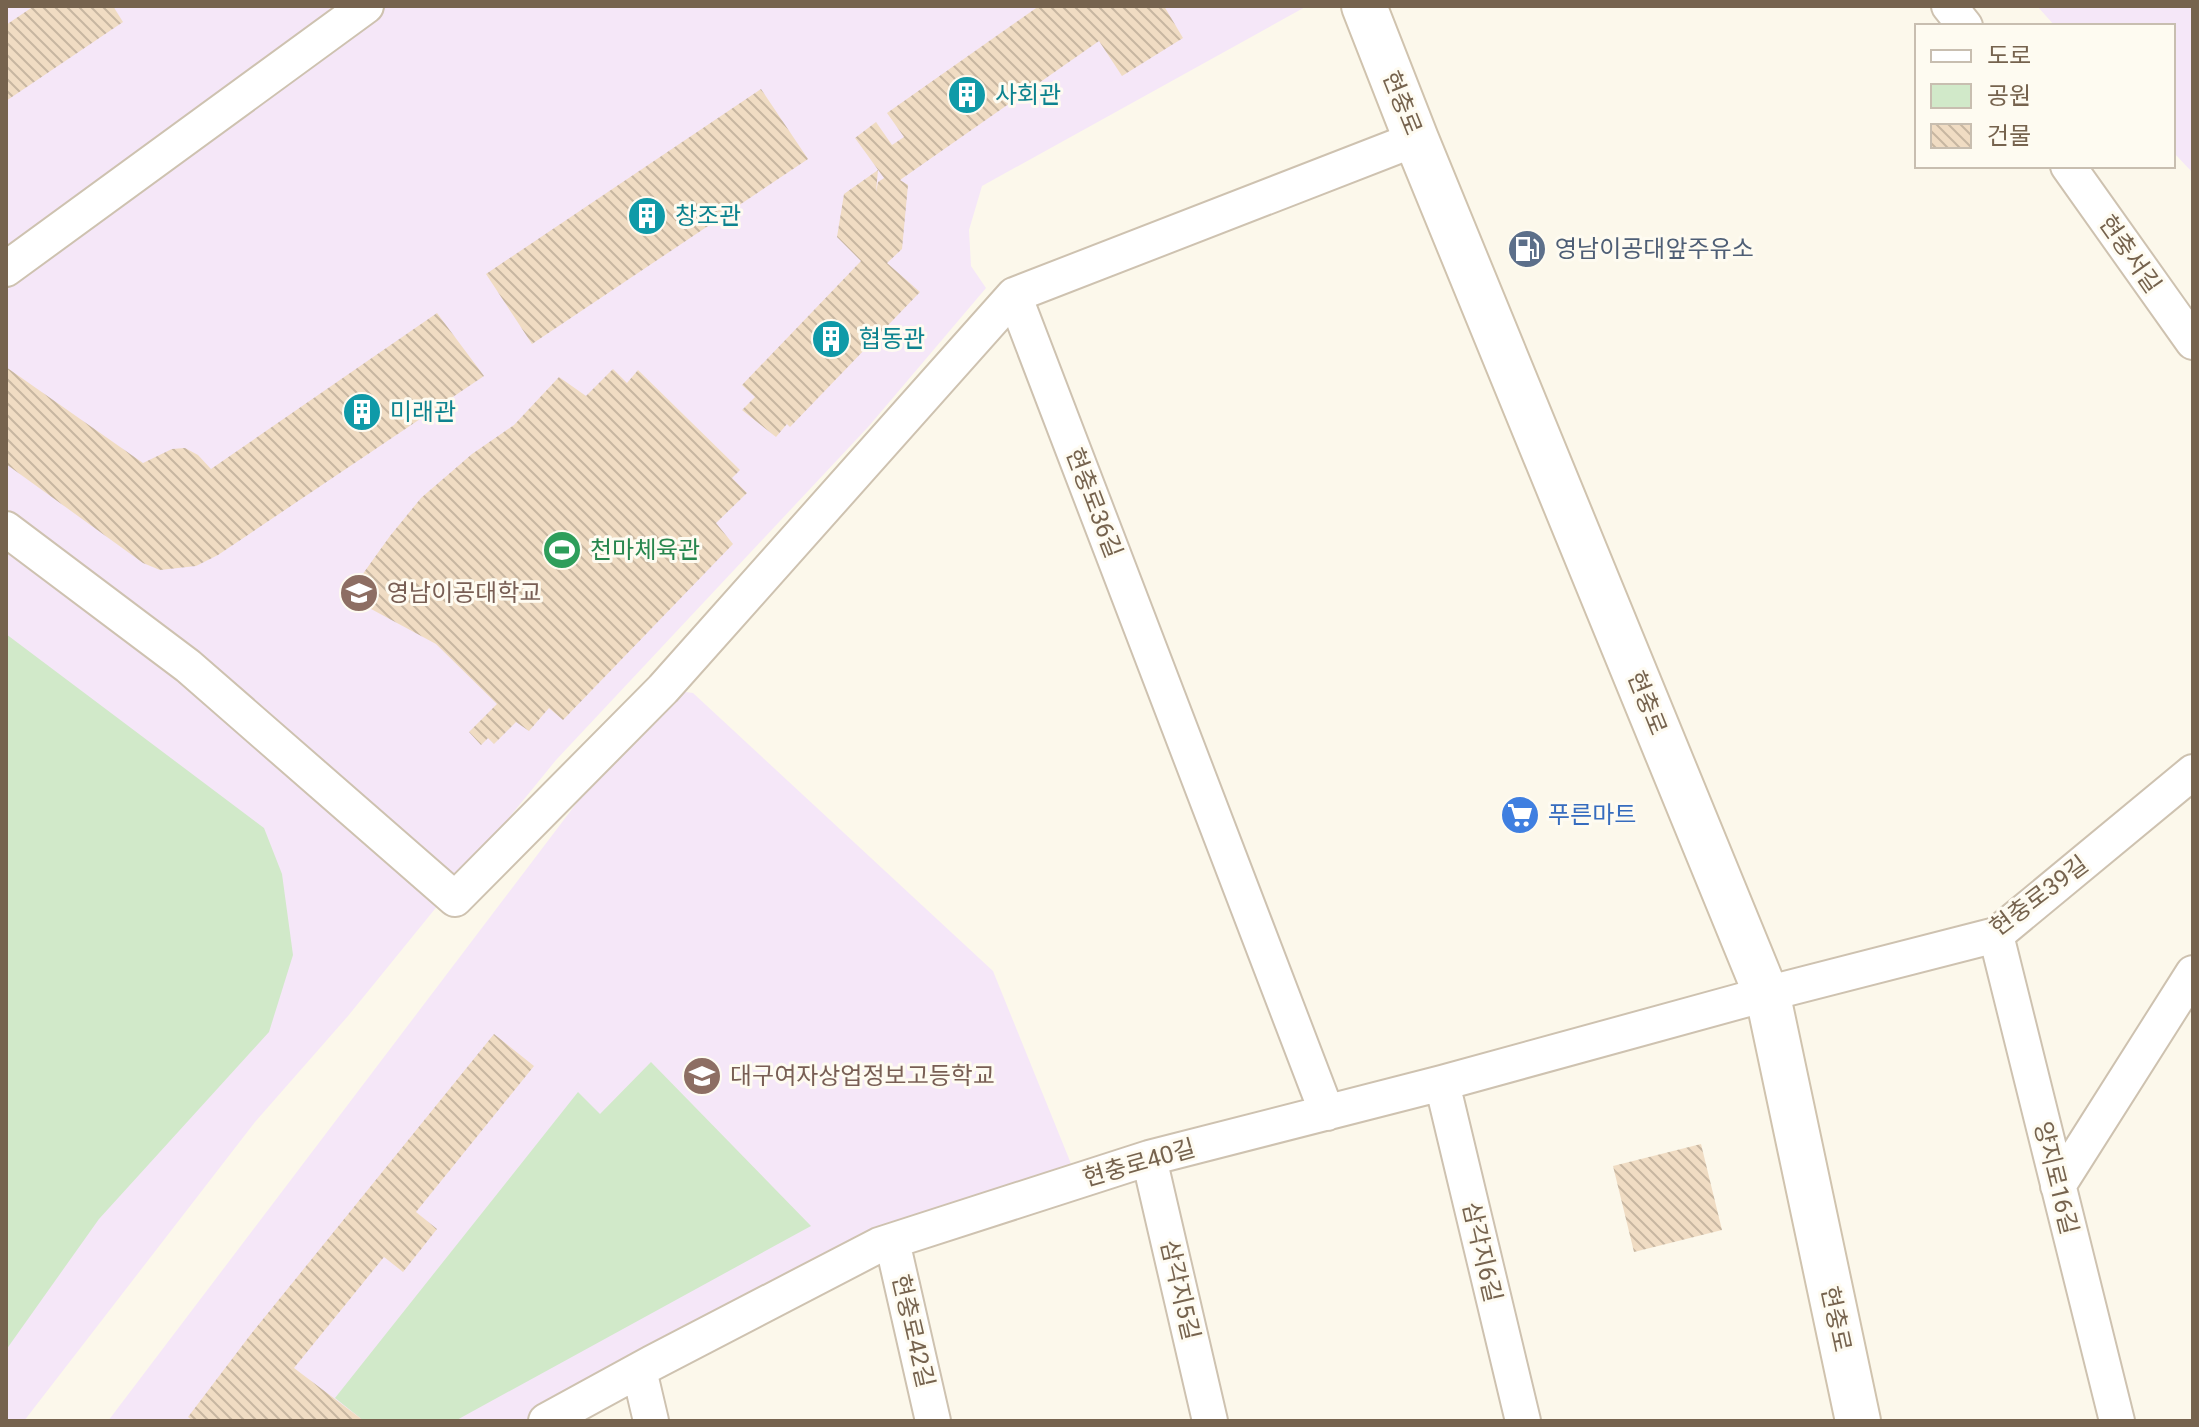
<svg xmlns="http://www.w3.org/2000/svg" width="2199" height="1427" viewBox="0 0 2199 1427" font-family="Roboto,'Noto Sans KR',sans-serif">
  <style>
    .education { fill: #f5e7f8 }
    .green { fill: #d1e9c9 }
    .building { fill: url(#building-back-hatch) }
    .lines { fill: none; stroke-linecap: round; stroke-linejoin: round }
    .street-casing { stroke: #cec2b0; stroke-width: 38 }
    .secondary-casing { stroke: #d0c3ae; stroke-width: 48 }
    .street { stroke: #fff; stroke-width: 34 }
    .secondary { stroke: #fff; stroke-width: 44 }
    .labels { text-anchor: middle; stroke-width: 6; stroke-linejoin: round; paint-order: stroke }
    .culture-label { font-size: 24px; fill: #0d838f; stroke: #fefbf1; text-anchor: start }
    .street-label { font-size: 24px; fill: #76634e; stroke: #fefbf1 }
    .service-label { font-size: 24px; fill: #4e5e75; stroke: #fefbf1; text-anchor: start }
    .leisure-label { font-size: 24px; fill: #27864d; stroke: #fefbf1; text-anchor: start }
    .education-label { font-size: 24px; fill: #785e54; stroke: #fefbf1; text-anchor: start }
    .shop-label { font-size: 24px; fill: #366cbe; stroke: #fefbf1; text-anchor: start }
  </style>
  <defs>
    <pattern id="building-back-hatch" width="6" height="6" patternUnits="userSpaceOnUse" patternTransform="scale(2)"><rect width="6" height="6" fill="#f0dcc3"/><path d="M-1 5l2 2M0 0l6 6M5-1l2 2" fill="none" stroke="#c7b6a1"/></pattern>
  </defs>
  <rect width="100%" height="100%" fill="#fcf8eb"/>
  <!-- education -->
  <path class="education" d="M6 6H1307L982 186 969 230 971 266 986 288 869 426 556 760 348 1016 255 1122 24 1421H6Z
    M2037 6H2193V173L2173 152V26H2055Z
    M663 689 693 693 993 971 1078 1181 892 1241 546 1421H108Z"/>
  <!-- green -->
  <path class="green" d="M6 634 264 828 282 874 293 955 269 1032 99 1219 6 1350Z
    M651 1062 811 1226 455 1421H364L335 1398 578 1092 600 1114Z"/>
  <!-- building -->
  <path class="building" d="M34 6H113L123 22 6 101V25Z
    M1039 6H1164L1183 38 1122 76 1099 41 900 180 908 185 902 249 887 263 920 292 790 427 787 424 776 437 742 410 755 397 742 385 861 261 837 237 844 194 878 170 876 192 878 182 884 178 855 138 876 122 892 145 904 137 887 113Z
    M761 89 808 159 532 344 486 274Z
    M437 313 484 376 218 555 196 566 160 570 143 563 6 464V367L143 463 172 449 185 448 198 455 211 469Z
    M613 369 627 383 638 370 740 470 732 478 747 493 716 523 733 544 563 720 549 708 529 731 516 722 494 744 488 738 481 745 469 732 497 704 436 644 347 596 390 536 421 498 472 454 514 425 559 377 586 396Z
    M494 1034 534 1066 416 1212 437 1229 403 1272 384 1257 294 1368 364 1421H193L188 1417 251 1334Z
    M1701 1144 1722 1230 1634 1252 1613 1166Z"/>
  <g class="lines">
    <defs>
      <path id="street" d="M1949 6 1965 26
        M2068 166 2193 342
        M6 269 366 6
        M1014 295 1327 1113
        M6 529 188 666 455 899 663 689 1014 295 1416 139
        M1996 935 2117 1421
        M1442 1083 1523 1421
        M1149 1158 1210 1421
        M2058 1186 2193 973
        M892 1241 933 1421
        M639 1370 651 1421
        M546 1421 652 1363 879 1245 1149 1158 1442 1083 1766 994 1996 935 2193 772"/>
      <path id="secondary" d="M1364 6 1416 139 1769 1001 1858 1421"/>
    </defs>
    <!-- street casing -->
    <use href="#street" class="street-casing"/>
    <!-- secondary casing -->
    <use href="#secondary" class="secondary-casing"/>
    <!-- street -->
    <use href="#street" class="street"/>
    <!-- secondary -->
    <use href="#secondary" class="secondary"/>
  </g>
  <!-- icons -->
  <defs>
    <symbol id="building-disc" viewBox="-11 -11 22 22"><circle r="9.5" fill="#0f9aa8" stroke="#fefbf1"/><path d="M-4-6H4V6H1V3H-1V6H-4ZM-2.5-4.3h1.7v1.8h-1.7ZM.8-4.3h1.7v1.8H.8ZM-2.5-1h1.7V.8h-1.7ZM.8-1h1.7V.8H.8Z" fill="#fff"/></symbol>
    <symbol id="fuel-disc" viewBox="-11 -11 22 22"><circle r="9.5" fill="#5c6f8a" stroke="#fefbf1"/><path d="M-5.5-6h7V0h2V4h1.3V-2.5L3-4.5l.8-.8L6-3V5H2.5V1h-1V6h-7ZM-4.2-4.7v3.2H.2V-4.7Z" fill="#fff"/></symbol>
    <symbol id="stadium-disc" viewBox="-11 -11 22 22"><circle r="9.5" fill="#2e9e5b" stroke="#fefbf1"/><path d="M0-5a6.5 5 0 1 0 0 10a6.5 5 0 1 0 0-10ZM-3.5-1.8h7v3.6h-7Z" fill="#fff"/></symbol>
    <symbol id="university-disc" viewBox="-11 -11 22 22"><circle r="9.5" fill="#8d6e63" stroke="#fefbf1"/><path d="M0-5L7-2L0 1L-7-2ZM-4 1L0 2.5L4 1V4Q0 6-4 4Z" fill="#fff"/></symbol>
    <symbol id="supermarket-disc" viewBox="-11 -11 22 22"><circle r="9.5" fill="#3f7fe0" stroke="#fefbf1"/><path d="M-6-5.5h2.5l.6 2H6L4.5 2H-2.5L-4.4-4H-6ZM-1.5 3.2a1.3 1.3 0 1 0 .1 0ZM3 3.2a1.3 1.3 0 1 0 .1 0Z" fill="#fff"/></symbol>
    <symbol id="school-disc" viewBox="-11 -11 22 22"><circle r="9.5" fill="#8d6e63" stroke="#fefbf1"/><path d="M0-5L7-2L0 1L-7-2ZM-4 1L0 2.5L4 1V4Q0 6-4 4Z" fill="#fff"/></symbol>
  </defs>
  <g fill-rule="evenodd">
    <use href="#building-disc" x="945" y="73" width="44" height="44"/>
    <use href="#building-disc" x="625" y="194" width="44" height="44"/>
    <use href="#fuel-disc" x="1505" y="227" width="44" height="44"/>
    <use href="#building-disc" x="809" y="317" width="44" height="44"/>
    <use href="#building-disc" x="340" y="390" width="44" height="44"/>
    <use href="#stadium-disc" x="540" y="528" width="44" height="44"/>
    <use href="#university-disc" x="337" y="571" width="44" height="44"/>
    <use href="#supermarket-disc" x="1498" y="793" width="44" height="44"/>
    <use href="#school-disc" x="680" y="1054" width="44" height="44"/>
  </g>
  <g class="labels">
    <!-- culture labels -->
    <g class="culture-label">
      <text x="995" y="103">사회관</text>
      <text x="675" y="224">창조관</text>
      <text x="859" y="347">협동관</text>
      <text x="390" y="420">미래관</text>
    </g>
    <!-- street labels -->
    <g class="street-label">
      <text transform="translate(1402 103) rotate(68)" y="8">현충로</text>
      <text transform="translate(2130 254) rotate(55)" y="8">현충서길</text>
      <text transform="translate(1094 503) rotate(69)" y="8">현충로36길</text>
      <text transform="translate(1647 703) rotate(68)" y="8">현충로</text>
      <text transform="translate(2039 896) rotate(-37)" y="8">현충로39길</text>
      <text transform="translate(1139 1163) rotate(-16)" y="8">현충로40길</text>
      <text transform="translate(2056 1178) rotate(76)" y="8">양지로16길</text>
      <text transform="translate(1482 1252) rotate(77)" y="8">삼각지6길</text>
      <text transform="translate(1180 1290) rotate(77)" y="8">삼각지5길</text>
      <text transform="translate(1836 1319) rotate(78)" y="8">현충로</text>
      <text transform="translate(913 1331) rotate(77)" y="8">현충로42길</text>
    </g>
    <!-- service labels -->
    <g class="service-label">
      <text x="1555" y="257">영남이공대앞주유소</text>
    </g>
    <!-- leisure labels -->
    <g class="leisure-label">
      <text x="590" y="558">천마체육관</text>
    </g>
    <!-- education labels -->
    <g class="education-label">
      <text x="387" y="601">영남이공대학교</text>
      <text x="730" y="1084">대구여자상업정보고등학교</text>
    </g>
    <!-- shop labels -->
    <g class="shop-label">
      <text x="1548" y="823">푸른마트</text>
    </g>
  </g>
  <!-- border -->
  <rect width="2199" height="1427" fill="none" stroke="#76634e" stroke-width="16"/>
  <!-- legend -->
  <rect x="1915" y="24" width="260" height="144" fill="#fefbf1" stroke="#c8beb0" stroke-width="2"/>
  <rect x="1931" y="50" width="40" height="12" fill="#ffffff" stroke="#c8beb0" stroke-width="2"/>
  <text x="1987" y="64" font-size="24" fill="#76634e">도로</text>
  <rect x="1931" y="84" width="40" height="24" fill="#d1e9c9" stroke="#c8beb0" stroke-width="2"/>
  <text x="1987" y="104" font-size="24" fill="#76634e">공원</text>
  <rect x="1931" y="124" width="40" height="24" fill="url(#building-back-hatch)" stroke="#c8beb0" stroke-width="2"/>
  <text x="1987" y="144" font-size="24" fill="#76634e">건물</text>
</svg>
